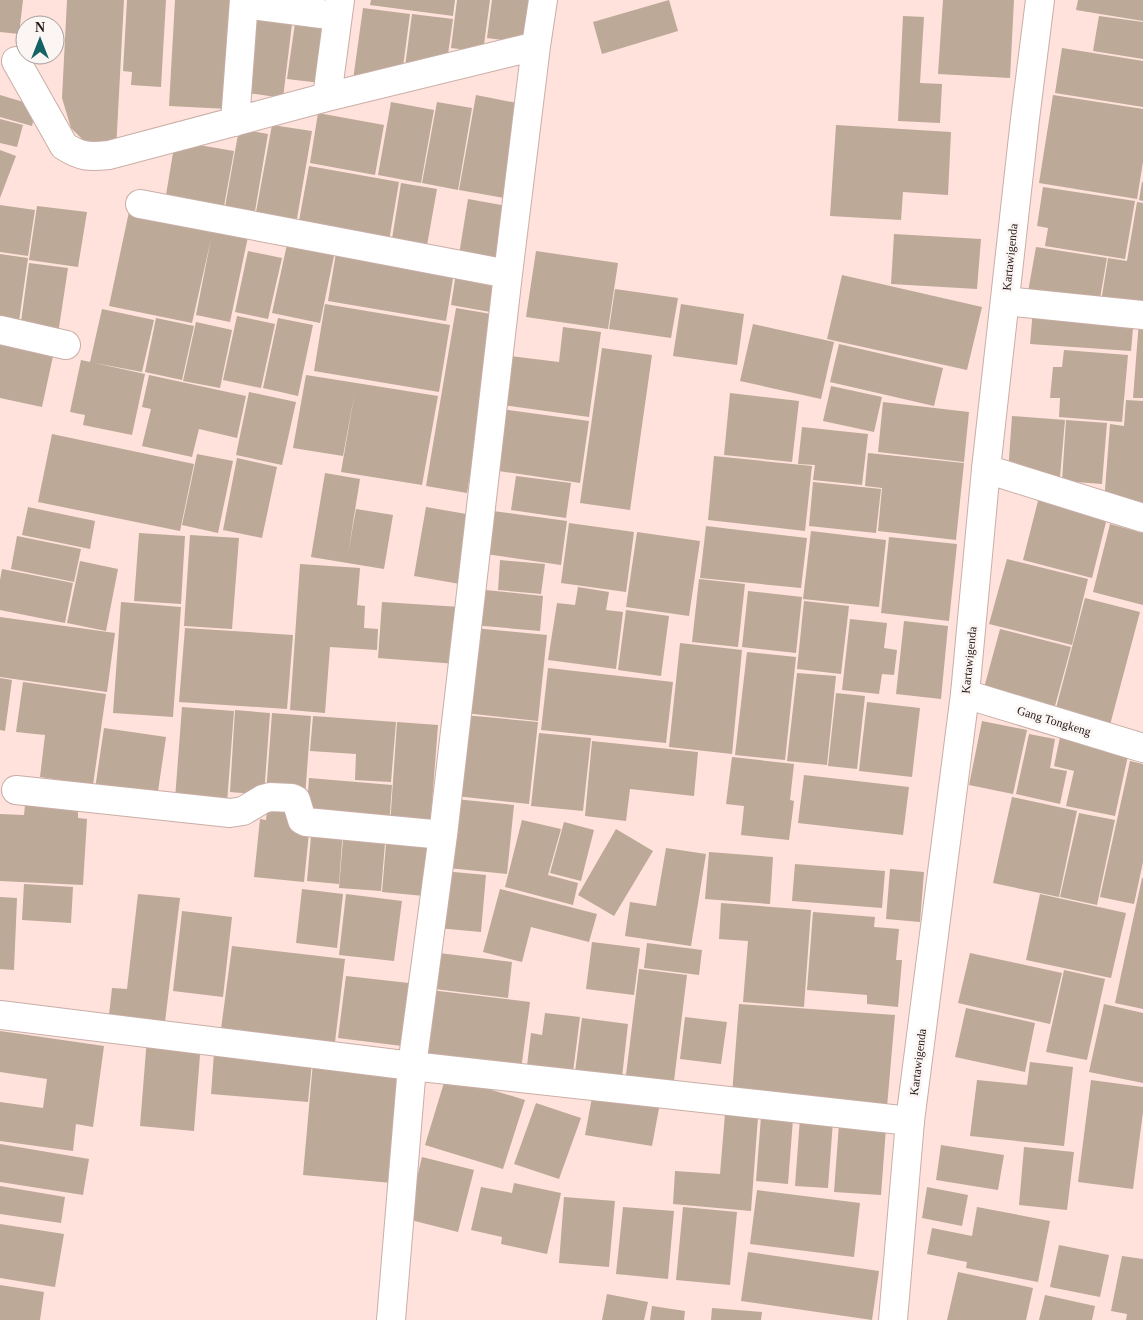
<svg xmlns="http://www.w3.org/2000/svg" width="1143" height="1320" viewBox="0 0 1143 1320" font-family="Georgia,serif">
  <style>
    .building { fill: #bca998 }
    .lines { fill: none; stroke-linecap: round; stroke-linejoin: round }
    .minor-casing { stroke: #c9aea7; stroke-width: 30 }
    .tertiary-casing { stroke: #c9aea7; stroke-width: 30 }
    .minor { stroke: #fff; stroke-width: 28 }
    .tertiary { stroke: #fff; stroke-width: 28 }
    .labels { text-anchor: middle; stroke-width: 5; stroke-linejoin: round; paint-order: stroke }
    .street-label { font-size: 12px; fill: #231917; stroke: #fbf5f4 }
  </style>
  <rect width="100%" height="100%" fill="#ffe2db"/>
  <!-- building -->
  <path class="building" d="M0 0H23L19 34 0 32Z
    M67 0H124L116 150 92 149 71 128 62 98Z
    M127 0H166L161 87 131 85 132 72 123 71Z
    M175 0H234L228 109 169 106Z
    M371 0H455L453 16 370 5Z
    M457 0H490L483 52 451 48Z
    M492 0H533L527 43 487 38Z
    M669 0 678 31 602 54 593 22Z
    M943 0H1014L1010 78 938 74Z
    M1078 0H1143V21L1076 10Z
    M363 8 410 14 403 67 353 80Z
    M412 14 453 19 447 61 405 67Z
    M903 16 924 17 920 83 942 84 940 123 898 121Z
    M1099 16 1143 22V59L1093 51Z
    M251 18 292 24 283 98 241 92Z
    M295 23 328 27 321 83 287 79Z
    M1062 48 1143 61V107L1055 93Z
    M0 95 37 106 32 126 0 117Z
    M476 95 527 105 510 199 459 190Z
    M1053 95 1143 109V162L1137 199 1039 183Z
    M391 102 434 110 421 183 378 175Z
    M437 102 472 108 458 190 422 183Z
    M318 113 384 125 375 175 310 163Z
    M0 119 23 125 17 147 0 143Z
    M272 125 312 131 295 230 254 223Z
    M836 125 951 132 948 195 903 192 901 220 830 216Z
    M239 129 268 134 253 223 223 218Z
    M175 141 234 151 222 217 164 207Z
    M0 150 16 156 0 198Z
    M309 166 399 182 388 247 297 232Z
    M1142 182H1143V201L1139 200Z
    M401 183 437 189 426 251 391 245Z
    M1043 187 1135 201 1125 259 1045 246 1048 228 1037 226Z
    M468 199 507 206 498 267 458 261Z
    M1137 202 1143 203V309L1101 302 1108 258 1127 261Z
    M0 205 35 210 28 256 0 252Z
    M37 206 87 212 78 267 29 260Z
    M130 207 249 232 230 322 196 315 211 239 192 323 109 306Z
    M894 234 981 239 977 289 891 284Z
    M288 240 335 251 320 323 272 313Z
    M337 247 455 266 446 321 328 301Z
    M1036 247 1107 258 1099 304 1028 292Z
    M248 251 282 258 268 319 235 312Z
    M536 251 618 263 608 329 526 317Z
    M0 254 28 258 18 328 0 325Z
    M29 263 68 268 58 334 20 329Z
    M457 267 502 275 496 313 451 305Z
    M842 275 982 307 967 370 827 339Z
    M615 289 678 298 671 338 609 329Z
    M325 304 450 325 439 392 314 371Z
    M681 304 744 314 737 365 673 356Z
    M456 308 497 315 467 493 426 486Z
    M102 309 154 320 142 372 90 362Z
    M1033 309 1134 317 1131 351 1030 344Z
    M237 316 275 324 261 388 223 380Z
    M156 318 194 326 182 380 145 372Z
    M278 318 313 325 298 396 263 388Z
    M1139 321H1143V398H1133Z
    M196 322 232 330 220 388 183 381Z
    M753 324 834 342 821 399 740 381Z
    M563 327 601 332 589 417 503 405 510 356 559 362Z
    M0 335 55 347 42 407 0 398Z
    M839 344 943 368 934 406 830 382Z
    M602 348 652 355 630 510 580 503Z
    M1064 350 1128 355 1122 422 1059 417 1060 398H1050L1053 367H1062Z
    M81 360 145 374 132 435 83 425 85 415 70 412Z
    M149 375 246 396 237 438 199 429 192 457 142 446 151 409 142 407Z
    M306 375 438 396 422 485 341 472 355 391 343 456 293 448Z
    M831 386 882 397 874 432 823 421Z
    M249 392 296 402 282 465 236 455Z
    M730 393 799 401 792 462 724 455Z
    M1126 400 1143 401V507L1104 503 1110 424 1124 426Z
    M883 402 969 412 964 462 878 452Z
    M501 409 589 421 580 483 492 470Z
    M1012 416 1065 420 1060 477 1008 473Z
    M1066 420 1107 423 1102 484 1062 481Z
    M802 427 868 434 862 485 813 480 815 465 798 464Z
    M52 434 194 464 180 531 38 502Z
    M868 453 964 463 956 540 878 531 882 488 865 486Z
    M197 454 233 461 218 533 182 525Z
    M714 456 812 466 805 531 708 520Z
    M237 458 277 467 262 538 223 530Z
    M325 473 360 479 348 554 356 509 393 515 384 569 311 557Z
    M516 476 571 483 566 518 511 510Z
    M813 482 881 489 876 533 809 526Z
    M1040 493 1109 510 1092 578 1023 560Z
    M28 507 95 521 90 549 22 535Z
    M426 507 472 515 460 584 414 576Z
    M485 510 567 521 561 565 479 553Z
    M569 523 634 532 626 592 561 583Z
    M1110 524 1143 533V605L1093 592Z
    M706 526 807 538 801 588 700 578Z
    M811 531 886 540 879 607 803 599Z
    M637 532 700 541 689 616 626 607Z
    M139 533 185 536 181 604 134 601Z
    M190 535 239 538 232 629 184 626Z
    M17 536 81 549 74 582 11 569Z
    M889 537 957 544 949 621 881 613Z
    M1007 559 1088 579 1072 645 989 624Z
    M500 560 545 564 541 594 498 590Z
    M80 561 118 569 106 631 67 623Z
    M300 564 360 568 357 605 365 606 364 628 378 629 377 650 330 647 325 713 290 710Z
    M2 569 73 583 65 623 0 610V580Z
    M699 579 745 584 738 647 692 642Z
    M578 587 609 592 606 610 623 612 616 669 548 660 557 603 575 605Z
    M476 589 543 596 540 631 472 625Z
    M748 591 802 597 796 653 742 647Z
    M1085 598 1140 612 1110 725 1055 712Z
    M804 601 849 606 841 674 797 669Z
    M121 602 181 607 173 717 113 713Z
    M382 602 461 607 457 664 378 658Z
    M626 610 669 616 661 676 618 670Z
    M0 617 115 633 107 692 0 677Z
    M850 619 887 623 884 648 897 650 894 675 882 674 879 694 842 690Z
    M904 621 948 626 941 699 896 694Z
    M185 628 293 635 287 709 179 702Z
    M474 628 547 635 538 721 465 713Z
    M1000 629 1071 647 1055 706 984 688Z
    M680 643 742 650 732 754 669 747Z
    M747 652 796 657 785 760 735 755Z
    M548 668 673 682 666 743 541 730Z
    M797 673 836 676 827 765 787 761Z
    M0 678 12 680 5 731 0 730Z
    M23 682 106 694 93 785 40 777 45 735 16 732Z
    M836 693 865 696 857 769 828 766Z
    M867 702 920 708 912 777 859 771Z
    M182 707 234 711 227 803 175 799Z
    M235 710 270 713 264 795 230 792Z
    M272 713 311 716 305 797 266 794Z
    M464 715 538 722 529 804 456 796Z
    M313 716 396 722 391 782 355 780 356 754 310 751Z
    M982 721 1027 730 1013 794 969 785Z
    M397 722 438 725 430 829 390 826Z
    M104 728 166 737 157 798 95 789Z
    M539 733 591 738 583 811 531 806Z
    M1029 734 1055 739 1050 768 1067 771 1060 804 1016 794Z
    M1060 737 1129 751 1115 816 1066 806 1074 771 1054 766Z
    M592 741 698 752 694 796 630 789 626 821 585 816Z
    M732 757 794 764 790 800 794 801 789 840 741 835 744 806 726 804Z
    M1130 761 1143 764V862L1134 904 1100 897Z
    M804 775 909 787 903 835 798 823Z
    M309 778 392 785 389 826 306 820Z
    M1012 797 1077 811 1059 897 993 883Z
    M455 799 514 805 507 874 448 868Z
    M268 802 310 823 304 882 254 877 260 819 266 820Z
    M25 805 78 808V818L87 819 83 885 0 881V814L24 815Z
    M1079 813 1115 820 1097 905 1060 897Z
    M522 820 561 829 548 875 578 883 573 905 505 887Z
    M564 822 594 830 581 881 550 873Z
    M312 825 343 828 339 884 307 881Z
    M344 827 386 831 381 891 339 888Z
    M616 829 653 851 614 916 578 895Z
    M387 832 429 836 424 896 382 892Z
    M666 848 706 854 691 946 625 936 630 902 656 906Z
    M709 852 773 857 770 904 705 899Z
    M795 864 885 871 882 908 792 901Z
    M890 869 924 872 920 922 886 919Z
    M443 871 486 875 481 932 437 928Z
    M1142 878H1143V1009L1115 1003Z
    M24 884 73 887 71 923 22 920Z
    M302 889 343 894 337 948 296 943Z
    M500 889 597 914 589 942 531 927 522 962 483 952Z
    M138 894 180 898 165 1022 109 1015 112 988 127 989Z
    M346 894 402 901 394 961 339 955Z
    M1040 894 1126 913 1111 978 1026 960Z
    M0 897 17 898 14 970 0 969Z
    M721 903 811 910 804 1007 743 1002 748 941 719 939Z
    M182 911 232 917 223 997 173 991Z
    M813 912 875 917 874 927 899 929 896 960H902L898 1007 867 1004V995L807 990Z
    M592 942 640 948 634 995 586 989Z
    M647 943 702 950 699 975 644 968Z
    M232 946 345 959 335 1042 221 1029Z
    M439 953 512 962 508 998 435 989Z
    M970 953 1062 973 1050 1024 958 1003Z
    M639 969 687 975 673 1089 625 1083Z
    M1064 970 1105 979 1087 1060 1046 1052Z
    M346 976 418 984 410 1047 338 1038Z
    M430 990 530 1002 521 1070 422 1058Z
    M739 1004 895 1015 887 1107 732 1095Z
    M1104 1004 1143 1013V1083L1089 1072Z
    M966 1008 1035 1023 1025 1072 955 1057Z
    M545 1013 580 1017 572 1080 526 1074 531 1033 542 1035Z
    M685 1017 727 1022 721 1064 680 1059Z
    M582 1018 628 1024 621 1086 574 1080Z
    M0 1031 104 1046 93 1127 76 1124 73 1151 0 1141V1102L43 1108 47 1079 0 1072Z
    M147 1038 201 1042 194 1131 140 1126Z
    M214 1053 312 1062 308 1102 211 1094Z
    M313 1062 402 1070 392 1183 303 1175Z
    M1030 1062 1073 1067 1064 1146 970 1136 977 1080 1027 1085Z
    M446 1076 525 1100 503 1169 425 1145Z
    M1091 1080 1143 1087V1112L1133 1189 1078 1182Z
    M593 1092 660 1103 652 1146 585 1135Z
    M536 1103 581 1118 559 1179 514 1164Z
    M725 1114 758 1117 751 1211 673 1204 675 1171 720 1174Z
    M761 1117 793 1119 788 1184 756 1181Z
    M800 1118 833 1121 828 1188 795 1186Z
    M839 1124 886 1128 881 1195 834 1192Z
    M0 1144 89 1159 83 1195 0 1182Z
    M941 1145 1004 1155 998 1190 936 1180Z
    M1024 1147 1074 1152 1067 1210 1019 1205Z
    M422 1157 474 1170 458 1232 407 1219Z
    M514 1183 561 1193 547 1254 501 1244 502 1237 471 1230 481 1187 512 1193Z
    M0 1186 65 1197 61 1223 0 1214Z
    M927 1187 968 1195 962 1226 922 1218Z
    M757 1190 860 1203 854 1257 750 1244Z
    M564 1197 615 1201 609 1267 559 1263Z
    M623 1207 674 1211 668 1279 616 1274Z
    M683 1207 737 1212 730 1285 676 1280Z
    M977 1207 1050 1221 1038 1282 966 1268 967 1262 927 1254 932 1228 972 1236Z
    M0 1224 64 1234 55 1287 0 1278Z
    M1059 1245 1109 1255 1100 1297 1050 1287Z
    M748 1252 879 1271 872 1320 741 1301Z
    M1122 1256 1143 1259V1320H1126L1127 1314 1111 1311Z
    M958 1272 1033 1288 1026 1320H947Z
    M0 1285 44 1292 40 1320H0Z
    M607 1294 648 1302 644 1320H602Z
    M1045 1295 1095 1306 1092 1320H1039Z
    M652 1306 685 1311 684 1320H650Z
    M712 1308 762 1312 761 1320H711Z"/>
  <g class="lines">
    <defs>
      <path id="minor" d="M244 4 337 16
        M16 61 64 146C81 157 89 157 109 155L327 97 536 46
        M327 97 340 0
        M235 122 244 0
        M140 204 508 274
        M1005 301 1143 315
        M0 330 66 345
        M986 469 1143 518
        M965 694 1143 748
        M16 790 230 813 243 811 263 799 270 797 292 798 296 800 302 820 306 822 443 835
        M0 1015 412 1066 910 1121
        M391 1320 412 1066 443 835 508 274 536 46 543 0"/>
      <path id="tertiary" d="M893 1320 910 1121 965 694 986 469 1025 119 1040 0"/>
    </defs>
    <!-- minor casing -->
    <use href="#minor" class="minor-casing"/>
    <!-- tertiary casing -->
    <use href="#tertiary" class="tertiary-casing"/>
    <!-- minor -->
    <use href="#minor" class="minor"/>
    <!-- tertiary -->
    <use href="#tertiary" class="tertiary"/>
  </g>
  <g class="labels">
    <!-- street labels -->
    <g class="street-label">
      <text transform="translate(1010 257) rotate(-84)" y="4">Kartawigenda</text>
      <text transform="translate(969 660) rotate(-84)" y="4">Kartawigenda</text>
      <text transform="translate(1054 721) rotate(17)" y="4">Gang Tongkeng</text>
      <text transform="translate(918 1062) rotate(-83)" y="4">Kartawigenda</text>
    </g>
  </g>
  <!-- north arrow -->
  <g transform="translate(40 40)"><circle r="24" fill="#fbf5f4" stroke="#a59d9c"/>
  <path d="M0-4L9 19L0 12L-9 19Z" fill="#136365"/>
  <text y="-8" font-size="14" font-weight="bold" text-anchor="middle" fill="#231917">N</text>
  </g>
</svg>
